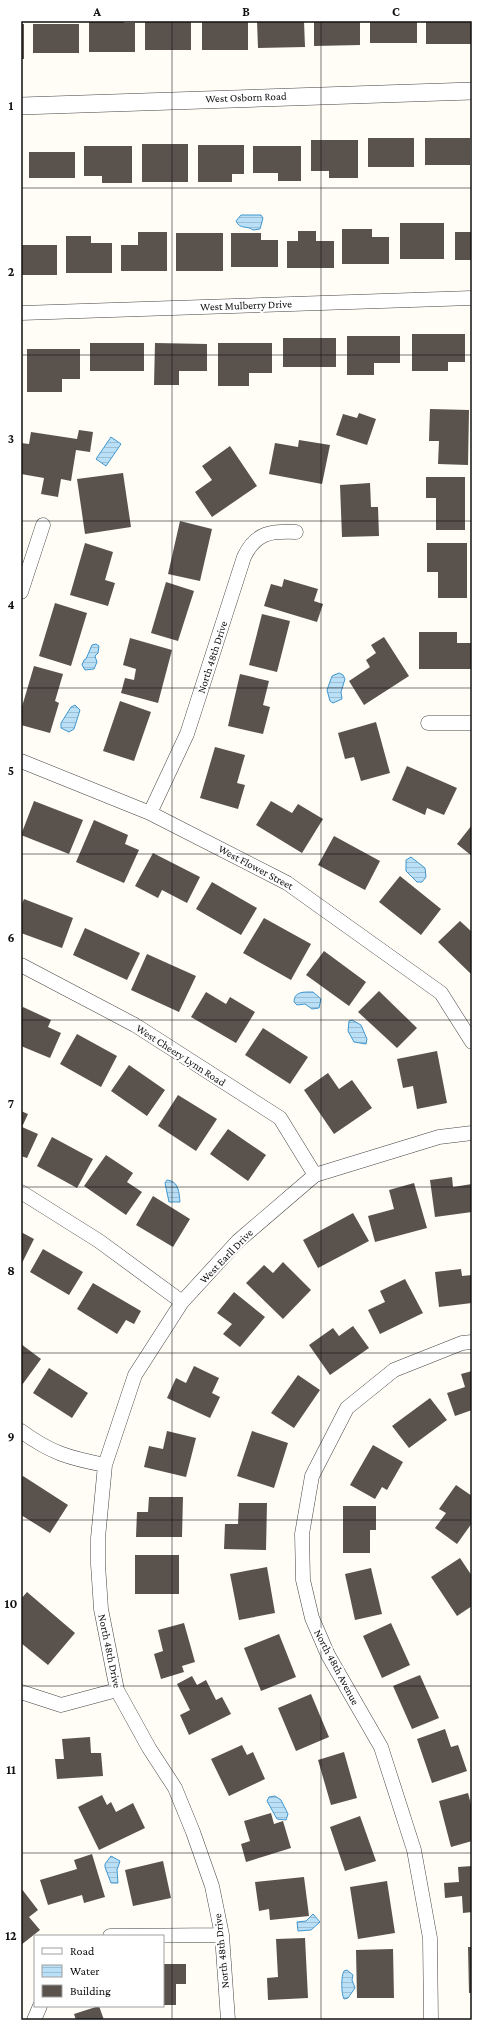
<svg xmlns="http://www.w3.org/2000/svg" width="493" height="2041" viewBox="0 0 493 2041" font-family="'Crimson Pro',serif">
  <style>
    .water { fill: url(#water-rules); stroke: #3f96cf }
    .building { fill: #5a524d }
    .lines { fill: none; stroke-linecap: round; stroke-linejoin: round }
    .minor-casing { stroke: #444; stroke-width: 15 }
    .tertiary-casing { stroke: #444; stroke-width: 18 }
    .minor { stroke: #fff; stroke-width: 14 }
    .tertiary { stroke: #fff; stroke-width: 17 }
    .grid { fill: none; stroke: #111; stroke-width: 1; stroke-opacity: 0.55 }
    .labels { text-anchor: middle; stroke-width: 4; stroke-linejoin: round; paint-order: stroke }
    .street-label { font-size: 11px; fill: #111; stroke: #fff }
    .neatline { fill: none; stroke: #111; stroke-width: 1.5 }
    .grid-label { font-size: 13px; text-anchor: middle; font-weight: bold; fill: #111 }
  </style>
  <defs>
    <pattern id="water-rules" width="6" height="5" patternUnits="userSpaceOnUse"><rect width="6" height="5" fill="#b9e0f7"/><path d="M0 2.5h6" fill="none" stroke="#9ebfd3"/></pattern>
  </defs>
  <rect width="100%" height="100%" fill="#fffdf5"/>
  <!-- water -->
  <path class="water" d="M241 215H261L263 218 260 229 253 230C247 225 240 230 236 221Z
    M111 437 121 444 106 466 96 459Z
    M96 644 99 646 98 653 95 656 97 662 94 669 85 670 82 665 84 660 86 659 92 645Z
    M339 673 343 675 345 679 341 692 342 699 333 703 330 701 327 690 332 676Z
    M75 705 80 710 74 729 69 732 61 728V723L71 707Z
    M411 857 425 868 426 877 422 882H417L406 871V860Z
    M308 992H313L321 999 319 1008 312 1009 305 1004 297 1005 294 1002C294 993 301 992 308 992Z
    M352 1020 361 1025 367 1039 366 1044 354 1042 348 1031 349 1021Z
    M167 1180C179 1181 179 1193 180 1202H169L165 1183Z
    M275 1796 281 1800 288 1814 286 1820 277 1819 267 1801 269 1797Z
    M111 1856 120 1861 117 1870 118 1883H111L105 1867V1864Z
    M313 1914 320 1922 311 1930 298 1931 297 1922 306 1921Z
    M347 1970 353 1975 352 1980 355 1988 348 1998 344 1999C341 1993 341 1976 344 1971Z"/>
  <!-- building -->
  <path class="building" d="M89 21H124V23H135V52H89Z
    M202 21 248 22V50H202Z
    M257 21H304L305 47 258 48Z
    M314 21H360V45L314 46Z
    M370 21H417V43H370Z
    M426 21H472V44H426Z
    M145 22H191V50H145Z
    M21 24H24V59H21Z
    M33 24H79V53H33Z
    M368 138H414V167H368Z
    M425 138H470V165H425Z
    M311 140H358V178H329V171H311Z
    M142 144H188V182H142Z
    M198 145H244V174H232V182H198Z
    M84 146H132V183H102V176H84Z
    M253 146H301V181H278V173H253Z
    M29 152H75V178H29Z
    M400 223H444V259H400Z
    M342 229H372V237H389V264H342Z
    M298 231H316V241H334V268H287V241H298Z
    M138 232H167V271H121V245H138Z
    M455 232H472V260H455Z
    M176 233H223V271H176Z
    M231 233H261V240H278V267H231Z
    M66 236H91V243H112V273H66Z
    M21 245H57V275H21Z
    M412 334H465V362H448V371H412Z
    M347 336H400V363H374V375H347Z
    M283 338H336V367H283Z
    M90 343H144V371H90Z
    M155 343 207 344V371H179V385H154Z
    M218 343H272V373H249V386H218Z
    M27 349H80V379H62V392H27Z
    M430 409 469 410 468 465 438 464 439 441H429Z
    M359 413 376 419 367 445 336 435 343 414 357 418Z
    M79 430 93 432 90 452 76 450 71 481 61 479 58 497 41 494 44 478 21 474V443L29 444 31 432 77 439Z
    M299 440 330 445 322 484 269 474 275 443 298 447Z
    M230 446 257 486 212 517 195 492 212 480 202 466Z
    M123 473 131 527 85 534 77 479Z
    M426 477H465V530H436V498H426Z
    M370 483 371 507H378L379 536 342 537 340 485Z
    M180 521 212 529 200 581 168 574Z
    M85 543 113 552 105 580 115 583 108 606 70 595Z
    M427 543H467V598H438V572H427Z
    M284 579 318 589 314 601 323 604 317 622 264 606 271 584 282 587Z
    M166 582 194 591 178 641 151 633Z
    M55 603 87 613 71 666 39 656Z
    M262 614 290 621 277 672 249 665Z
    M419 632H457V643H472V669H419Z
    M384 637 409 676 364 705 349 681 370 667 366 660 376 653 371 645Z
    M130 638 172 650 158 703 121 693 125 678 134 680 136 669 123 665Z
    M34 666 63 674 55 701 59 703 50 733 21 725V710Z
    M240 674 269 681 263 705 270 707 263 734 228 726Z
    M120 701 151 712 134 761 103 751Z
    M376 722 390 773 361 781 354 757 345 759 338 733Z
    M215 747 245 755 237 783 245 785 238 809 200 798Z
    M407 766 457 788 444 815 427 808 425 815 392 800Z
    M34 801 83 820 69 854 21 835Z
    M271 801 292 813 298 804 323 819 302 853 256 825Z
    M94 820 128 835 125 844 139 850 124 883 76 862Z
    M472 825V856L457 844Z
    M334 836 380 861 365 890 318 865Z
    M153 853 200 877 187 903 162 890 158 898 135 886Z
    M400 876 441 909 421 935 379 902Z
    M212 882 257 908 241 935 196 909Z
    M24 899 73 918 62 948 21 933V906Z
    M264 918 311 944 291 980 243 953Z
    M460 921 472 932V975L438 942Z
    M85 928 140 953 127 980 73 955Z
    M324 951 366 982 349 1006 306 975Z
    M147 954 196 976 179 1012 131 990Z
    M379 991 417 1028 397 1048 358 1012Z
    M206 992 226 1004 230 997 255 1012 236 1043 191 1017Z
    M23 1007 51 1020 48 1027 61 1033 50 1058 21 1046V1011Z
    M263 1028 308 1057 290 1084 245 1055Z
    M77 1034 117 1056 101 1087 60 1064Z
    M437 1051 447 1103 417 1109 413 1086 403 1088 397 1059Z
    M129 1065 165 1090 147 1116 111 1091Z
    M328 1073 339 1089 352 1080 372 1108 334 1134 304 1090Z
    M178 1095 217 1119 196 1151 158 1126Z
    M21 1111 28 1114 22 1127 38 1134 27 1158 21 1156Z
    M228 1129 266 1155 248 1181 210 1154Z
    M52 1137 93 1159 77 1188 37 1166Z
    M106 1155 133 1173 127 1182 142 1192 126 1215 84 1186Z
    M452 1177 453 1187 472 1184V1212L435 1217 430 1180Z
    M414 1183 427 1228 375 1242 368 1216 394 1209 389 1190Z
    M153 1196 190 1219 173 1247 136 1225Z
    M353 1213 369 1241 318 1268 303 1240Z
    M21 1232 34 1239 21 1265Z
    M43 1249 83 1272 69 1295 30 1272Z
    M283 1262 311 1290 283 1319 246 1283 264 1265 273 1273Z
    M461 1269 462 1276 472 1275V1303L439 1307 435 1272Z
    M405 1279 423 1313 380 1334 368 1310 385 1302 380 1291Z
    M93 1283 141 1311 134 1324 126 1320 117 1334 77 1309Z
    M234 1292 265 1317 240 1347 223 1334 232 1324 217 1313Z
    M353 1326 369 1348 330 1375 309 1345 333 1328 339 1336Z
    M21 1344 41 1359 22 1385 21 1384Z
    M194 1366 219 1378 212 1393 220 1397 210 1418 167 1398 176 1378 186 1383Z
    M49 1368 88 1393 72 1418 33 1393Z
    M472 1371V1410L455 1416 447 1393 465 1387 461 1374Z
    M298 1375 320 1390 294 1428 271 1413Z
    M430 1398 447 1420 409 1448 392 1426Z
    M167 1431 196 1438 186 1477 144 1467 149 1446 163 1449Z
    M252 1431 288 1443 274 1488 237 1476Z
    M373 1445 403 1462 387 1490 382 1487 375 1499 350 1485Z
    M23 1476 68 1505 50 1533 21 1515V1480Z
    M456 1485 472 1496V1523L457 1544 435 1528 446 1513 439 1509Z
    M149 1497H183L182 1537H136L137 1512H148Z
    M239 1503H267L266 1550 224 1549 225 1524H238Z
    M343 1506H376V1530H370V1553H343Z
    M135 1555H179V1594H135Z
    M460 1558 472 1576V1606L457 1616 431 1577Z
    M267 1567 275 1613 239 1620 230 1574Z
    M371 1568 382 1614 355 1620 345 1574Z
    M27 1592 75 1633 48 1665 21 1643V1599Z
    M184 1623 195 1662 182 1666 184 1672 161 1679 154 1654 163 1651 158 1630Z
    M391 1623 410 1665 382 1678 363 1636Z
    M279 1634 296 1677 261 1691 244 1648Z
    M420 1675 439 1718 412 1729 393 1686Z
    M192 1676 197 1685 206 1680 216 1700 222 1697 231 1714 189 1735 180 1715 190 1710 177 1684Z
    M311 1694 329 1737 296 1751 278 1708Z
    M445 1729 451 1747 458 1745 467 1771 432 1783 417 1739Z
    M90 1737 91 1753H101L103 1776 57 1779 55 1759H64L62 1739Z
    M242 1745 247 1755 253 1752 265 1779 229 1796 211 1759Z
    M344 1752 357 1798 331 1805 318 1760Z
    M468 1793 472 1808V1841L451 1847 439 1801Z
    M102 1795 107 1805 111 1802 116 1812 133 1803 145 1828 99 1850 78 1807Z
    M271 1813 274 1824 283 1821 291 1848 246 1862 241 1844 250 1841 244 1821Z
    M360 1816 376 1861 345 1871 330 1827Z
    M92 1854 105 1897 84 1903 82 1895 48 1905 40 1880 77 1869 74 1860Z
    M163 1861 171 1898 133 1906 125 1870Z
    M472 1866V1912L463 1913 462 1896 445 1898 444 1883 459 1882 458 1867Z
    M304 1877 309 1916 270 1920 269 1909 259 1911 255 1882Z
    M387 1881 395 1933 358 1939 350 1887Z
    M21 1888 38 1910 29 1917 40 1930 21 1945Z
    M305 1938 308 1998 268 2000 267 1978 278 1977 276 1939Z
    M468 1947H472V1993H469Z
    M393 1949 394 1998H357L356 1950Z
    M163 1964H186V1984H176V2005H163Z
    M99 2006 104 2020H76L74 2014Z"/>
  <g class="lines">
    <defs>
      <path id="minor" d="M21 313 472 298
        M21 592 43 525
        M428 723H472
        M21 761 150 813 287 883 441 993 472 1042
        M150 813 187 734 244 557C256 532 271 531 296 532
        M21 965 135 1025 280 1118 315 1175
        M21 1192 99 1241 182 1302
        M21 1431C51 1453 69 1458 105 1465
        M21 1692 61 1705 117 1690
        M110 1936 222 1935
        M34 2020 40 2006
        M228 2020 222 1935 212 1886 193 1832 175 1788 149 1748 117 1690 101 1609 98 1564V1538L105 1465 135 1375 182 1302 238 1241 315 1175 439 1137 472 1133
        M431 2020 430 1938 414 1850 381 1747 328 1655 312 1618 303 1580 302 1534 312 1476 347 1408 394 1370 462 1343 472 1342"/>
      <path id="tertiary" d="M21 106 472 91"/>
    </defs>
    <!-- minor casing -->
    <use href="#minor" class="minor-casing"/>
    <!-- tertiary casing -->
    <use href="#tertiary" class="tertiary-casing"/>
    <!-- minor -->
    <use href="#minor" class="minor"/>
    <!-- tertiary -->
    <use href="#tertiary" class="tertiary"/>
  </g>
  <!-- grid -->
  <path class="grid" d="M172 21V2020M321 21V2020M21 188H472M21 355H472M21 521H472M21 688H472M21 854H472M21 1020H472M21 1187H472M21 1353H472M21 1520H472M21 1686H472M21 1853H472"/>
  <g class="labels">
    <!-- street labels -->
    <g class="street-label">
      <text transform="translate(246 97) rotate(-2)" y="4">West Osborn Road</text>
      <text transform="translate(246 305) rotate(-2)" y="4">West Mulberry Drive</text>
      <text transform="translate(212 657) rotate(-72)" y="4">North 48th Drive</text>
      <text transform="translate(256 867) rotate(28)" y="4">West Flower Street</text>
      <text transform="translate(181 1055) rotate(33)" y="4">West Cheery Lynn Road</text>
      <text transform="translate(226 1256) rotate(-46)" y="4">West Earll Drive</text>
      <text transform="translate(110 1651) rotate(78)" y="4">North 48th Drive</text>
      <text transform="translate(337 1667) rotate(62)" y="4">North 48th Avenue</text>
      <text transform="translate(221 1951) rotate(-96)" y="4">North 48th Drive</text>
    </g>
  </g>
  <!-- border -->
  <rect width="493" height="2041" fill="none" stroke="#ffffff" stroke-width="44"/>
  <!-- legend -->
  <rect x="34" y="1935" width="130" height="72" fill="#ffffff" stroke="#a0a0a0"/>
  <rect x="42" y="1948" width="20" height="6" fill="#ffffff" stroke="#a0a0a0"/>
  <text x="70" y="1955" font-size="12" fill="#111111">Road</text>
  <rect x="42" y="1965" width="20" height="12" fill="url(#water-rules)" stroke="#a0a0a0"/>
  <text x="70" y="1975" font-size="12" fill="#111111">Water</text>
  <rect x="42" y="1985" width="20" height="12" fill="#5a524d" stroke="#a0a0a0"/>
  <text x="70" y="1995" font-size="12" fill="#111111">Building</text>
  <rect x="22" y="22" width="449" height="1997" class="neatline"/>
  <g class="grid-label">
    <text x="97" y="16">A</text>
    <text x="246" y="16">B</text>
    <text x="396" y="16">C</text>
    <text x="11" y="110">1</text>
    <text x="11" y="276">2</text>
    <text x="11" y="443">3</text>
    <text x="11" y="609">4</text>
    <text x="11" y="775">5</text>
    <text x="11" y="942">6</text>
    <text x="11" y="1108">7</text>
    <text x="11" y="1275">8</text>
    <text x="11" y="1441">9</text>
    <text x="11" y="1608">10</text>
    <text x="11" y="1774">11</text>
    <text x="11" y="1940">12</text>
  </g>
</svg>
